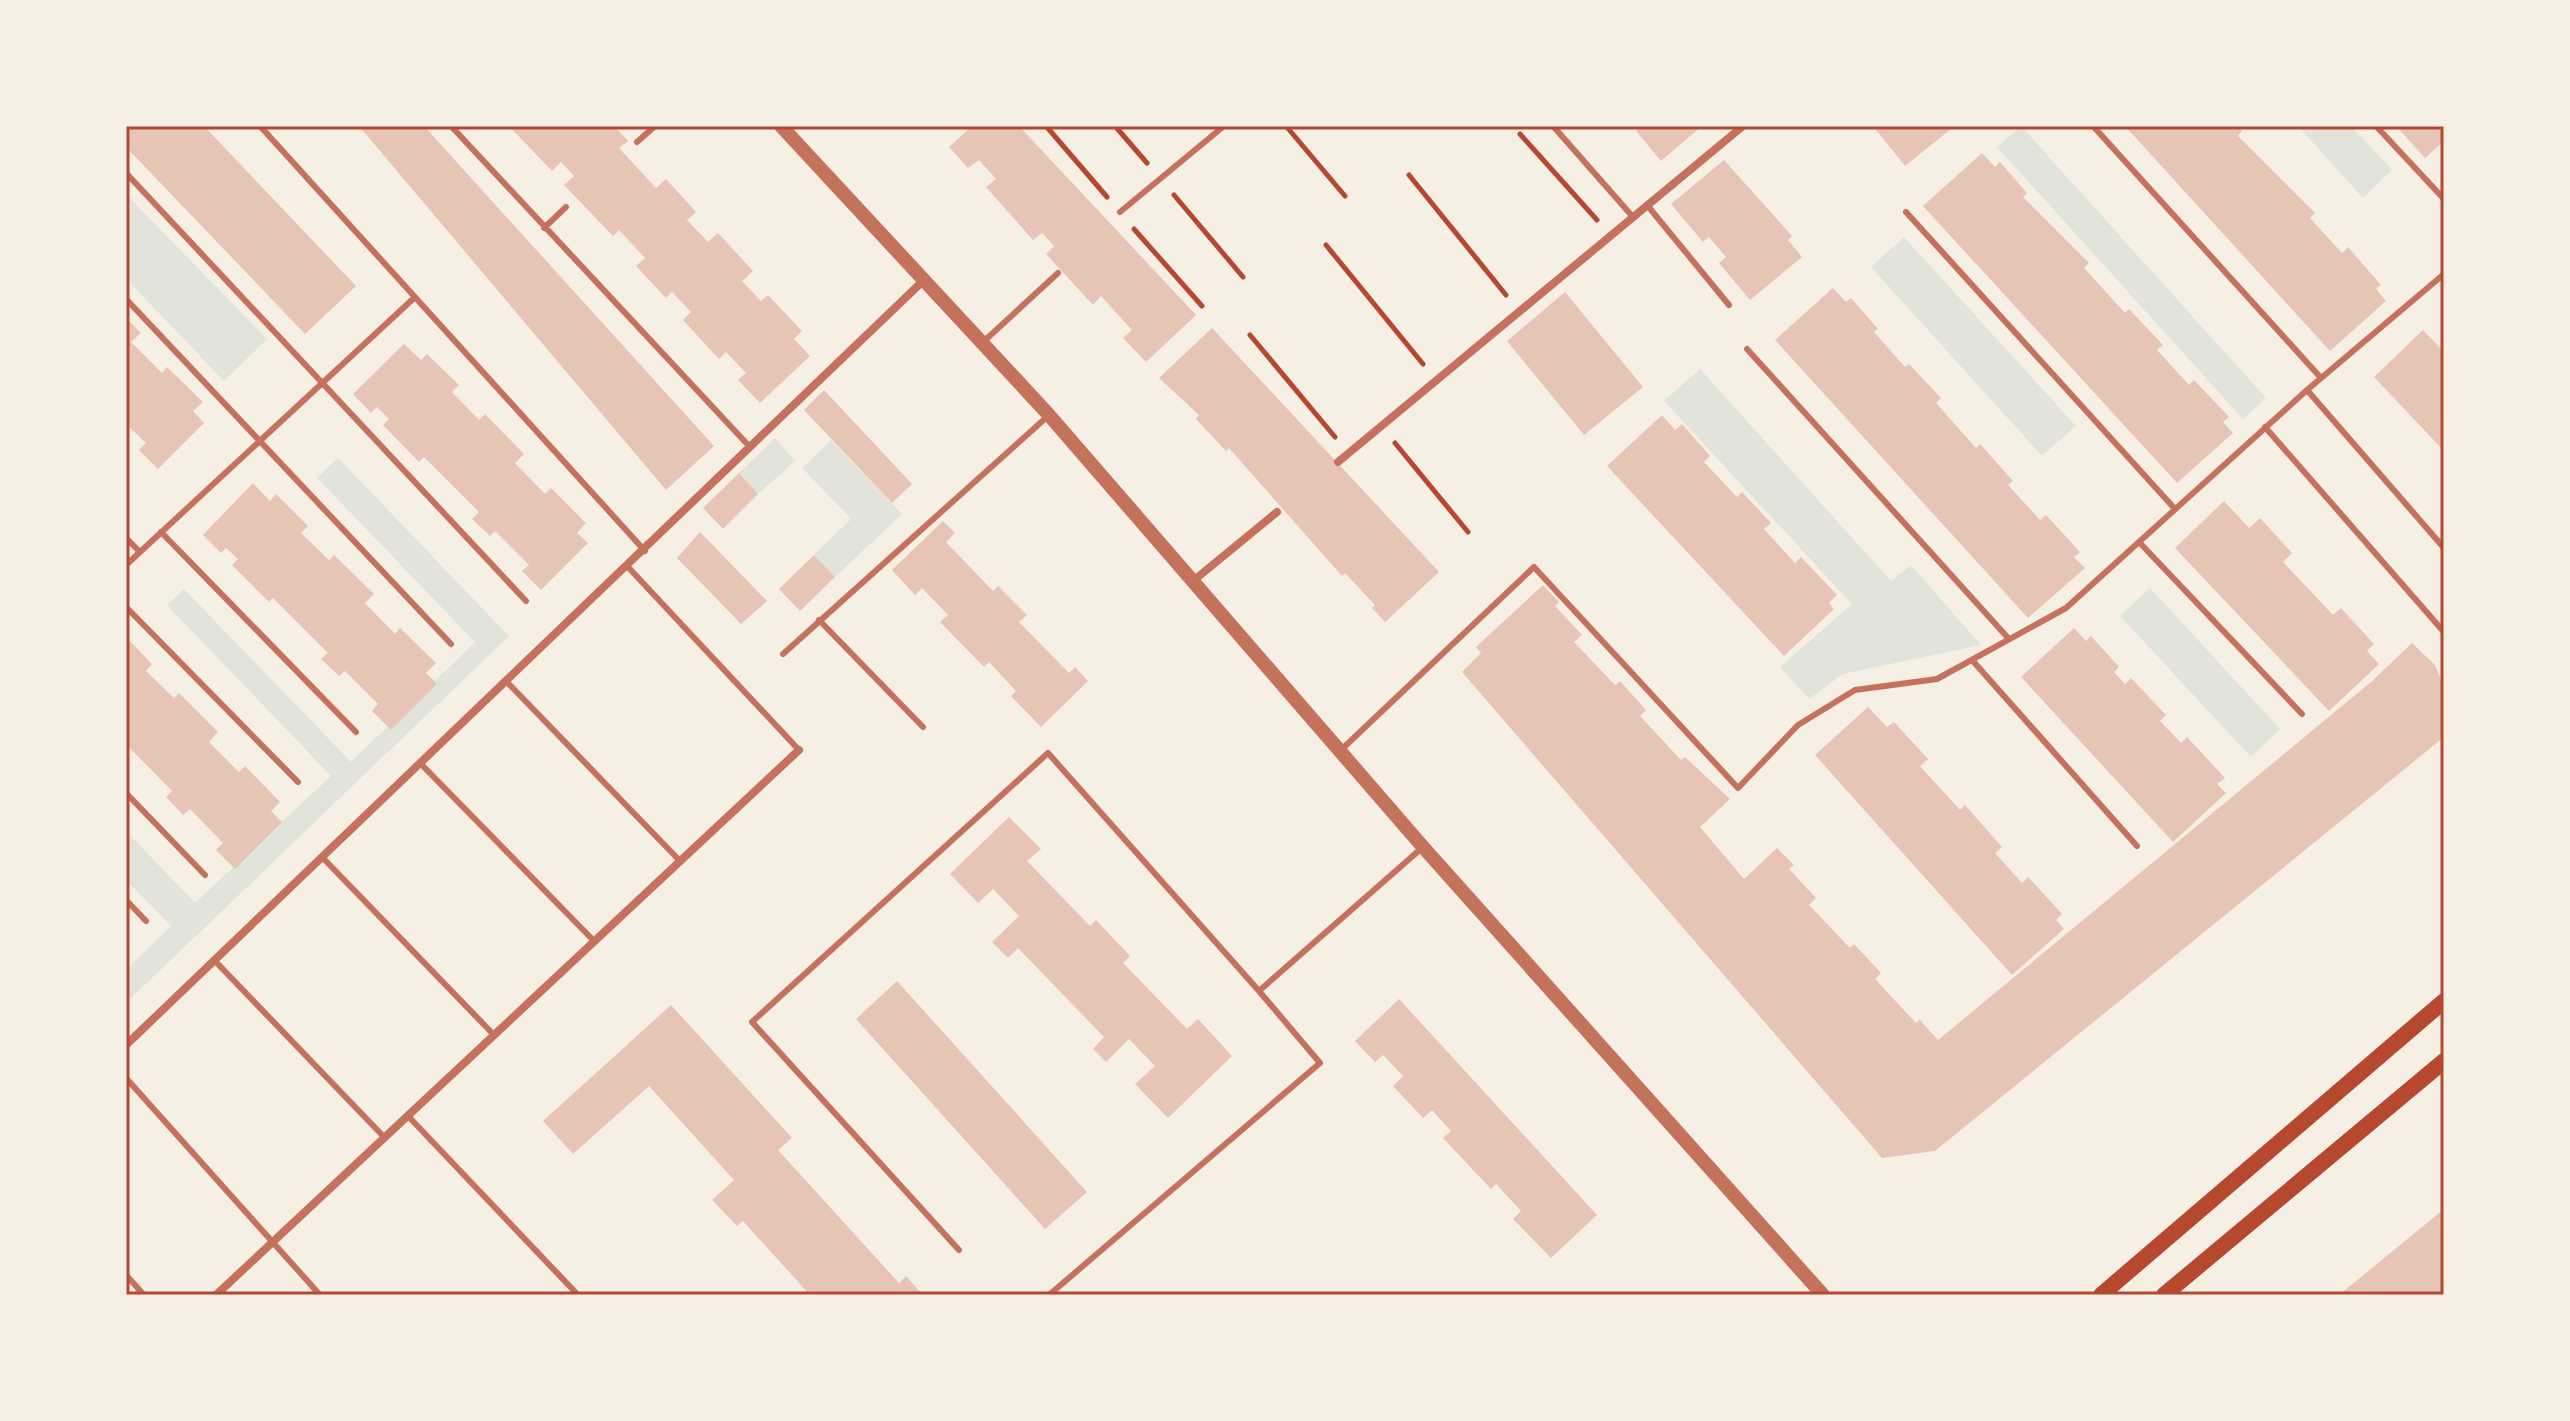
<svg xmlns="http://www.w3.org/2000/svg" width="2570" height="1421" viewBox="0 0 2570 1421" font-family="'Sofia Sans Condensed',sans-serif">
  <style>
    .green { fill: #e2e4dc }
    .building { fill: #e6c5b7 }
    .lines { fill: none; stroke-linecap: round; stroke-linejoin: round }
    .path { stroke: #b5482f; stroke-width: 5 }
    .service { stroke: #c5725c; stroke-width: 6 }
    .minor { stroke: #c5725c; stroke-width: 8 }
    .tertiary { stroke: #c5725c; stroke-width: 14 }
    .secondary { stroke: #b5482f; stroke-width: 16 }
    .neatline { fill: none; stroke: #b5482f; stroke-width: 3 }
  </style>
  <rect width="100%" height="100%" fill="#f6efe4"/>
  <!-- green -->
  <path class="green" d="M2021 126 2266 398 2243 419 1997 147Z
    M2298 126H2351L2392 170 2363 198Z
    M126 194 267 339 224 381 126 279Z
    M1904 237 2076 426 2042 456 1871 267Z
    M1700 369 1891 581 1911 565 1981 645 1843 674 1809 699 1780 667 1852 604 1664 401Z
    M775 438 795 461 758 494 739 473Z
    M831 440 902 514 835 577 814 555 851 519 802 468Z
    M338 458 509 636 126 1003V970L171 926 126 880V831L195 903 331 776 167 605 184 589 351 762 475 642 317 478Z
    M2150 588 2280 729 2251 757 2120 616Z"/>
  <!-- building -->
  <path class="building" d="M126 126H204L356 286 305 334 126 147Z
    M359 126H424L714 446 666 490Z
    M509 126H614L628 141 619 148 656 188 666 179 696 212 687 220 708 242 718 233 753 271 742 281 761 301 768 295 802 331 794 339 810 356 760 403 738 380 746 373 726 352 719 359 683 320 691 312 672 292 666 298 636 266 645 258 619 230 613 236 564 185 574 176 561 162 552 171Z
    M972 126H1019L1196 315 1146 362 1123 338 1132 330 1101 296 1093 305 1046 254 1054 246 1042 233 1033 240 986 187 996 179 979 160 968 168 949 147Z
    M1642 126H1702L1661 161 1636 131Z
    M1873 126H1948L1951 129 1905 166Z
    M2125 126H2238L2242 131 2238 136 2315 213 2310 218 2342 253 2348 247 2381 285 2376 289 2386 301 2330 351Z
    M2396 126H2444V141L2425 158Z
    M1982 153 1995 167 2000 162 2027 193 2023 197 2089 263 2084 268 2125 313 2129 309 2163 345 2157 350 2189 385 2194 380 2229 417 2223 422 2233 433 2177 483 1923 206Z
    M1724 160 1792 236 1788 240 1802 257 1750 300 1719 263 1726 257 1709 237 1703 242 1671 204Z
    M1833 288 1846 302 1851 298 1878 329 1874 332 1905 367 1909 364 1941 398 1936 403 1976 448 1980 444 2013 481 2008 485 2040 520 2046 515 2080 552 2074 557 2085 568 2028 618 1775 340Z
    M1565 292 1643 387 1584 435 1507 341Z
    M126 318 141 333 131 342 162 373 167 367 203 402 193 411 204 423 158 469 139 450 146 443 126 424Z
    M1212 328 1439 572 1385 622 1372 608 1375 605 1345 573 1342 576 1229 448 1226 451 1196 419 1199 415 1159 378Z
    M2423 330 2444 352V451L2374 377Z
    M404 344 421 360 427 354 459 385 452 392 479 420 485 414 524 454 515 463 545 494 551 488 586 523 577 533 588 543 541 590 522 571 529 565 495 531 490 536 472 519 479 512 424 457 419 462 383 425 389 419 377 407 371 413 353 394Z
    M824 390 912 484 892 503 804 410Z
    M1662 415 1675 430 1682 424 1710 456 1704 462 1737 497 1742 492 1771 523 1764 529 1795 563 1801 557 1837 595 1829 603 1834 609 1784 656 1607 466Z
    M739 473 758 494 723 529 703 508Z
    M253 483 270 501 276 494 308 526 301 533 329 560 334 555 374 594 365 603 395 634 400 628 436 663 426 673 437 684 391 730 372 711 378 704 345 671 339 676 321 659 328 653 273 598 269 602 232 565 238 559 226 548 221 553 203 535Z
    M2224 501 2249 528 2260 518 2292 553 2283 562 2333 615 2341 608 2374 644 2367 651 2379 664 2329 711 2175 548Z
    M943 521 955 533 946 542 993 591 998 586 1027 615 1019 622 1069 673 1075 667 1088 681 1041 727 1011 696 1016 691 989 662 984 667 940 622 948 615 922 588 915 595 892 570Z
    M700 532 767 601 741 624 677 558Z
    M814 555 835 577 800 611 779 589Z
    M1543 585 1559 602 1555 606 1582 635 1574 642 1615 685 1620 681 1646 710 1640 716 1681 760 1685 757 1730 799 1700 827 1744 879 1777 848 1794 865 1789 869 1816 898 1809 905 1850 948 1854 944 1881 973 1875 979 1916 1023 1920 1020 1938 1040 2371 682 2412 643 2435 665 2444 687V737L1935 1151 1882 1158 1462 672 1481 653 1476 647Z
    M2074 628 2086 641 2091 636 2119 667 2114 672 2125 684 2131 678 2166 715 2160 721 2181 743 2187 737 2225 778 2217 784 2226 793 2173 842 2021 677Z
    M126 637 152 664 146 671 174 698 179 693 218 732 209 742 239 772 245 766 280 802 271 811 282 822 235 869 216 850 223 843 190 809 183 815 166 797 172 791 126 744Z
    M1868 707 1887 727 1894 722 1928 759 1920 766 1960 810 1965 805 2002 847 1995 853 2022 883 2028 877 2062 914 2056 920 2064 929 2012 975 1815 755Z
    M1009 817 1041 849 1027 861 1090 926 1096 920 1130 956 1123 963 1187 1029 1198 1019 1232 1056 1168 1118 1135 1084 1155 1066 1129 1039 1106 1062 1093 1049 1104 1037 1018 948 1008 958 992 942 1019 916 993 889 978 903 950 874Z
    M897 981 1087 1192 1045 1229 856 1019Z
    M1399 999 1597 1215 1551 1258 1513 1219 1521 1211 1496 1184 1491 1189 1443 1138 1451 1131 1432 1110 1423 1118 1393 1086 1403 1076 1383 1055 1375 1062 1355 1041Z
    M671 1005 792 1138 778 1150 899 1283 906 1276 923 1295H810L743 1221 737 1226 712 1200 734 1180 649 1086 573 1154 543 1121Z
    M2444 1209V1295H2339Z"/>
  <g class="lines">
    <!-- path -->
    <path class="path" d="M1046 126 1107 197
      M1115 126 1147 163
      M1286 126 1345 196
      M1520 134 1597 220
      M1409 175 1506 295
      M1174 195 1243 277
      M1134 229 1202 306
      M1326 245 1423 364
      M1250 335 1335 437
      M1395 443 1468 532"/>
    <!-- service -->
    <path class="service" d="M260 126 645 551
      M451 126 749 446
      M1553 126 1633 217
      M2093 126 2321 378
      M2376 126 2444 199
      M637 142 655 126
      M126 173 526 601
      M1647 205 1729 305
      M1120 212 1224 126
      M1906 212 2175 509
      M544 228 566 207
      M126 299 451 644
      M982 343 1058 273
      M1747 349 2009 639
      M2307 390 2444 548
      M2265 427 2444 632
      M161 532 356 732
      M126 538 140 552
      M2139 542 2302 714
      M126 565 414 298
      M628 567 799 750
      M126 607 298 782
      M819 620 923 727
      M783 654 1048 416
      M1972 660 2137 846
      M507 682 680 861
      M1341 750 1534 567 1738 788 1798 725 1855 690 1937 679 2066 608 2307 390 2444 274
      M421 764 594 941
      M126 793 205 875
      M323 858 494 1035
      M126 900 146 921
      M215 961 384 1137
      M126 1078 320 1295
      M408 1116 578 1295
      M959 1250 752 1022 1048 753 1259 991 1423 847
      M126 1275 144 1295
      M1049 1295 1320 1063 1259 991"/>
    <!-- minor -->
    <path class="minor" d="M1338 462 1743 126
      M1193 581 1277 512
      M126 1045 924 280
      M216 1295 799 750"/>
    <!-- tertiary -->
    <path class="tertiary" d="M781 126 1049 415 1423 847 1823 1295"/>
    <!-- secondary -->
    <path class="secondary" d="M2101 1295 2444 1001
      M2164 1295 2444 1061"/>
  </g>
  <!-- border -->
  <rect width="2570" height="1421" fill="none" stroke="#f6efe4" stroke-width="256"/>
  <rect x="128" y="128" width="2314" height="1165" class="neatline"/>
</svg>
